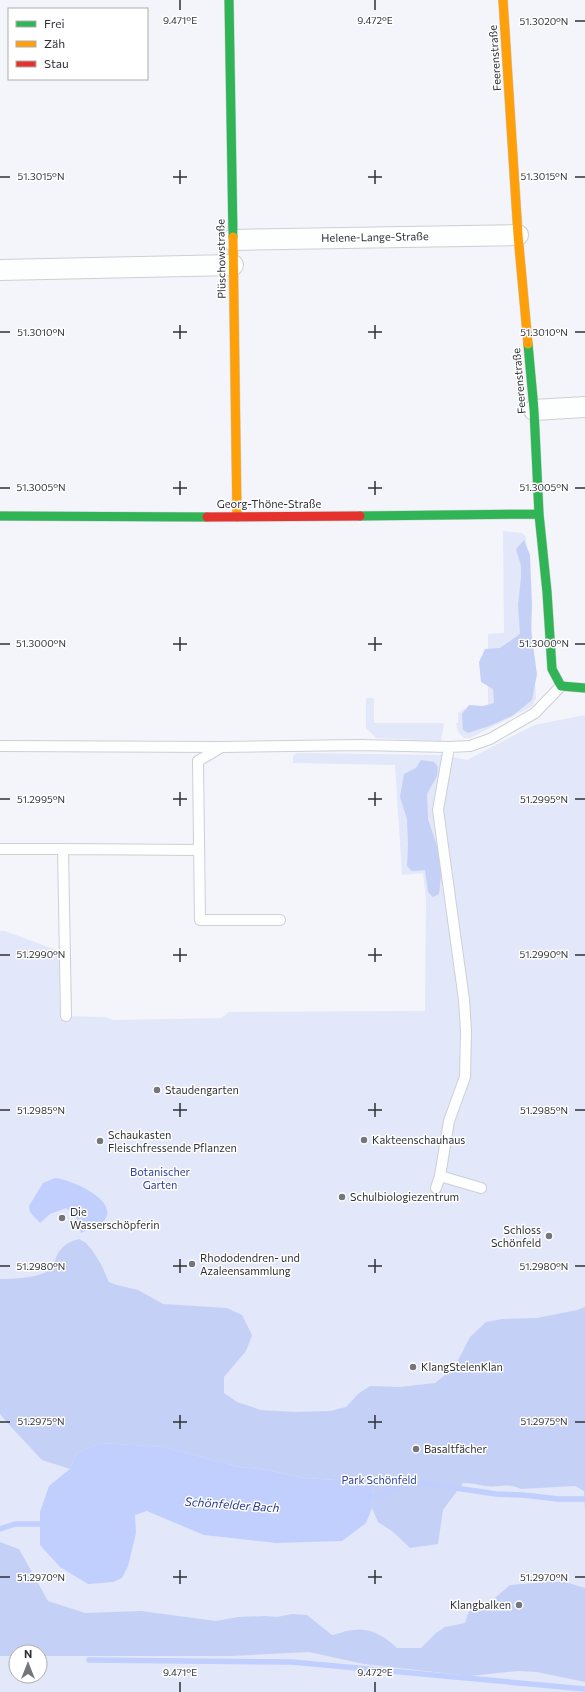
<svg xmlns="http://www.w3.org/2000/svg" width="585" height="1692" viewBox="0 0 585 1692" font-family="Commissioner,sans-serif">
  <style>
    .green { fill: #e2e7f9; fill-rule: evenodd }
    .forest { fill: #c5d0f6 }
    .water { fill: #c0cffd }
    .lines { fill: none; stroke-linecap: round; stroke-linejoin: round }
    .stream { stroke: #c0cffd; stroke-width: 5.5 }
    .lane-casing { stroke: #cecfd5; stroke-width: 12 }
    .street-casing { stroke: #cecfd5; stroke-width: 22 }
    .fast-casing { stroke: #cecfd5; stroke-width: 10 }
    .slow-casing { stroke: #cecfd5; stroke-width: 10 }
    .jam-casing { stroke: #cecfd5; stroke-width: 10 }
    .lane { stroke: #fdfefe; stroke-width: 10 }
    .street { stroke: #fdfefe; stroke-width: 20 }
    .fast { stroke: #30b455; stroke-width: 9 }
    .slow { stroke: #ff9f0a; stroke-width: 9 }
    .jam { stroke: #e5322d; stroke-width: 9 }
    .ticks { fill: none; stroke: #2f3137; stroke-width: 1.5 }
    .poi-dot { fill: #74767c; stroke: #fff; stroke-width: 1.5 }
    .labels { text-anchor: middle; stroke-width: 3; stroke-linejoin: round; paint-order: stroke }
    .street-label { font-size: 11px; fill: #2f3137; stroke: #fff }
    .poi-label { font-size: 11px; fill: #2f3137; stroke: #fff; text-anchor: start }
    .park-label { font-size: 11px; fill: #2f4199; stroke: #fff }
    .water-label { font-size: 12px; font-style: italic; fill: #2a3a92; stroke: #fff }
    .ticks-label { font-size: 10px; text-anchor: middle; fill: #2f3137; stroke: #fff; stroke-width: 3; stroke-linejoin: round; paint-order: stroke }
  </style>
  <rect width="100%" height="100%" fill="#f4f5fb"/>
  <!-- green -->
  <path class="green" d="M503 531 522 533 526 537 536 698 533 706 470 738H464L458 732 456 723H458V713L464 709H488V634L504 633Z
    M367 698H374V723H444L441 741 376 738 366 728V699Z
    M585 715V1692H0V931H5L59 951 60 1016 105 1017 113 1020 221 1018 229 1012 425 1011 426 899 423 873 402 875 395 765 293 763V756L297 753 444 755 467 760 534 725ZM16 1652H40V1676H16Z"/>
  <!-- forest -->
  <path class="forest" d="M524 540 530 555 532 605 531 631 537 674 532 700 512 716 489 726 468 733 463 730 462 714 469 705 483 706 494 703 493 689 481 682 479 662 485 649 500 648 520 634 518 605 521 578V566L516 549Z
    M421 760 434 762 438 767 437 776 427 794 428 819 436 843 442 867 439 894 433 897 428 892 425 870 412 871 407 866 408 845 407 819 400 797 404 774 416 768Z
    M79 1239 86 1243 92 1250 101 1264 109 1282 117 1285 138 1290 163 1304 227 1308 242 1315 252 1335 246 1351 224 1377V1393L237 1402 261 1410 295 1412 330 1411 346 1407 358 1394 370 1386 400 1387 435 1383 454 1368 470 1337 486 1322 502 1319 537 1318 577 1310 585 1307V1510L584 1491 575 1486 521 1489C505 1482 499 1488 485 1486 477 1484 471 1483 463 1483L443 1510 438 1544 410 1548 392 1531 378 1522 372 1508 373 1483 356 1478 336 1480 304 1478 267 1470 240 1467 163 1447 102 1443 77 1453 70 1469 42 1460 12 1428 0 1414V1279C14 1279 36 1278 49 1271 55 1268 54 1261 57 1255 62 1246 69 1241 79 1239Z
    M0 1542 19 1549 48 1601 85 1613 141 1611 216 1621 238 1617 266 1616 277 1617 292 1614 307 1615 332 1635C339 1634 346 1630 354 1630 370 1627 386 1637 397 1648H421L436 1633 445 1627 465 1623 469 1611 482 1609 510 1585 546 1582H565L585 1588V1682L537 1672 518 1671 470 1676 364 1664 309 1652 232 1656H40V1652H16V1656H0Z"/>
  <!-- water -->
  <path class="water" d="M55 1178C69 1179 121 1200 104 1221 99 1227 88 1230 81 1233L76 1216 66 1208 50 1214 40 1223 30 1212 29 1206 43 1183Z
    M102 1443 163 1447 240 1467 267 1470 304 1478 336 1480 356 1478 373 1483 372 1508 366 1523 342 1541 276 1543 204 1535 147 1511 135 1515 136 1533 128 1566 122 1578 113 1582 88 1584 60 1567 40 1545V1512L49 1486 70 1469 77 1453Z"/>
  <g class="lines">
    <!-- stream -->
    <path class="stream" d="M366 1500 402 1486 422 1483 496 1494 523 1495 558 1499H585
      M0 1529 15 1524H40L46 1523
      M89 1660 292 1662 585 1689"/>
    <defs>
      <path id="lane" d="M0 746 222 747 360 745 449 747
        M220 748 198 761 200 920H280
        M0 849H63L66 1016
        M63 849 198 850
        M436 1188 440 1176
        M481 1188 440 1176 449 1121 465 1077 466 1031 464 1000 438 810 449 747 470 746 490 739 535 713 561 686"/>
      <path id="street" d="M232 240 518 235
        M0 270 233 265
        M534 410 585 407"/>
      <path id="fast" d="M229 0 233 237
        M528 344 534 410 539 514 547 592 552 669 561 686 585 688
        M0 516 207 517
        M360 516 539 514"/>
      <path id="slow" d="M503 0 518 235 528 344
        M233 237 237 517"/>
      <path id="jam" d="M207 517 360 516"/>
    </defs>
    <!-- lane casing -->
    <use href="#lane" class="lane-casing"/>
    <!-- street casing -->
    <use href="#street" class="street-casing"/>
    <!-- fast casing -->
    <use href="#fast" class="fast-casing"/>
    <!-- slow casing -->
    <use href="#slow" class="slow-casing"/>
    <!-- jam casing -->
    <use href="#jam" class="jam-casing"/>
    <!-- lane -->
    <use href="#lane" class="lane"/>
    <!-- street -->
    <use href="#street" class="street"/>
    <!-- fast -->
    <use href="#fast" class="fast"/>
    <!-- slow -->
    <use href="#slow" class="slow"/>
    <!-- jam -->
    <use href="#jam" class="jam"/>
  </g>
  <!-- ticks -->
  <path class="ticks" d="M180 0V10M375 0V10M575 21H585M180 170V184M375 170V184M0 177H10M173 177H187M368 177H382M575 177H585M180 325V339M375 325V339M0 332H10M173 332H187M368 332H382M575 332H585M180 481V495M375 481V495M0 488H10M173 488H187M368 488H382M575 488H585M180 637V651M375 637V651M0 644H10M173 644H187M368 644H382M575 644H585M180 792V806M375 792V806M0 799H10M173 799H187M368 799H382M575 799H585M180 948V962M375 948V962M0 955H10M173 955H187M368 955H382M575 955H585M180 1103V1117M375 1103V1117M0 1110H10M173 1110H187M368 1110H382M575 1110H585M180 1259V1273M375 1259V1273M0 1266H10M173 1266H187M368 1266H382M575 1266H585M180 1415V1429M375 1415V1429M0 1422H10M173 1422H187M368 1422H382M575 1422H585M180 1570V1584M375 1570V1584M0 1577H10M173 1577H187M368 1577H382M575 1577H585M180 1682V1692M375 1682V1692"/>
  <!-- markers -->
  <g class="poi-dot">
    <circle cx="157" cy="1090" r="4"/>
    <circle cx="364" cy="1140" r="4"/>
    <circle cx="100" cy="1141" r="4"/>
    <circle cx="342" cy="1197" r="4"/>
    <circle cx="62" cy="1218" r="4"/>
    <circle cx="549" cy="1236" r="4"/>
    <circle cx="192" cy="1264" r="4"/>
    <circle cx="413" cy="1367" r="4"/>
    <circle cx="416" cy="1449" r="4"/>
    <circle cx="519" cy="1605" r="4"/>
  </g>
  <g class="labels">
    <!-- street labels -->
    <g class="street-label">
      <text transform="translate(495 58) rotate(-94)" y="4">Feerenstraße</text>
      <text transform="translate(375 237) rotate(-1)" y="4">Helene-Lange-Straße</text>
      <text transform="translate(221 259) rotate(-91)" y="4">Plüschowstraße</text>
      <text transform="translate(519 381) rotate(-95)" y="4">Feerenstraße</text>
      <text x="269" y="508">Georg-Thöne-Straße</text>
    </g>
    <!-- poi labels -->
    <g class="poi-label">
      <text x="165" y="1094">Staudengarten</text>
      <text x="108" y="1139">Schaukasten<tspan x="108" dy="13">Fleischfressende Pflanzen</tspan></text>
      <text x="372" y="1144">Kakteenschauhaus</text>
      <text x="350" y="1201">Schulbiologiezentrum</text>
      <text x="70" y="1216">Die<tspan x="70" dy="13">Wasserschöpferin</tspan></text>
      <text x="541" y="1234" text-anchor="end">Schloss<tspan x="541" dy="13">Schönfeld</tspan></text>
      <text x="200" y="1262">Rhododendren- und<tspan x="200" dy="13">Azaleensammlung</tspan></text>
      <text x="421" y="1371">KlangStelenKlan</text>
      <text x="424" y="1453">Basaltfächer</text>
      <text x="511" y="1609" text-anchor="end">Klangbalken</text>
    </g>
    <!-- park labels -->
    <g class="park-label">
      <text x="160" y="1176">Botanischer<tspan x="160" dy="13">Garten</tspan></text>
      <text x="379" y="1484">Park Schönfeld</text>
    </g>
    <!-- water labels -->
    <g class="water-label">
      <text transform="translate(232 1505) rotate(4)" y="4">Schönfelder Bach</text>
    </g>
  </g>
  <g class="ticks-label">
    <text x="180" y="24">9.471°E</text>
    <text x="375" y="24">9.472°E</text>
    <text x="544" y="25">51.3020°N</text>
    <text x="41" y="180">51.3015°N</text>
    <text x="544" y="180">51.3015°N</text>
    <text x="41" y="336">51.3010°N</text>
    <text x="544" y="336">51.3010°N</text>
    <text x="41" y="491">51.3005°N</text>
    <text x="544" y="491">51.3005°N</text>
    <text x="41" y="647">51.3000°N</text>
    <text x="544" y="647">51.3000°N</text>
    <text x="41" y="803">51.2995°N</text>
    <text x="544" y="803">51.2995°N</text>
    <text x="41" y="958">51.2990°N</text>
    <text x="544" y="958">51.2990°N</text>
    <text x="41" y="1114">51.2985°N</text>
    <text x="544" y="1114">51.2985°N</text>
    <text x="41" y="1270">51.2980°N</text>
    <text x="544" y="1270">51.2980°N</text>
    <text x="41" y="1425">51.2975°N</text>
    <text x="544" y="1425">51.2975°N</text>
    <text x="41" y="1581">51.2970°N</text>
    <text x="544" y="1581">51.2970°N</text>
    <text x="180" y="1676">9.471°E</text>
    <text x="375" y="1676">9.472°E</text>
  </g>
  <!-- legend -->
  <rect x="8" y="8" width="140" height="72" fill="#ffffff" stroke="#acadaf"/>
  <rect x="16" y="21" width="20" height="6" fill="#30b455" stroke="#acadaf"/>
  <text x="44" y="28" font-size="12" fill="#2f3137">Frei</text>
  <rect x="16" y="41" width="20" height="6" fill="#ff9f0a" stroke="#acadaf"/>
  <text x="44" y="48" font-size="12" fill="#2f3137">Zäh</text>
  <rect x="16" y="61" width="20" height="6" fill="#e5322d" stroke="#acadaf"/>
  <text x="44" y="68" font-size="12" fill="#2f3137">Stau</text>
  <!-- north arrow -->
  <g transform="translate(28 1664)"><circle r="19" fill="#ffffff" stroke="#acadaf"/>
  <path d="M0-3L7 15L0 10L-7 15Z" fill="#74767c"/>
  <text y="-6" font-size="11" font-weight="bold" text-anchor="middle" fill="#2f3137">N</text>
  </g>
</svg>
